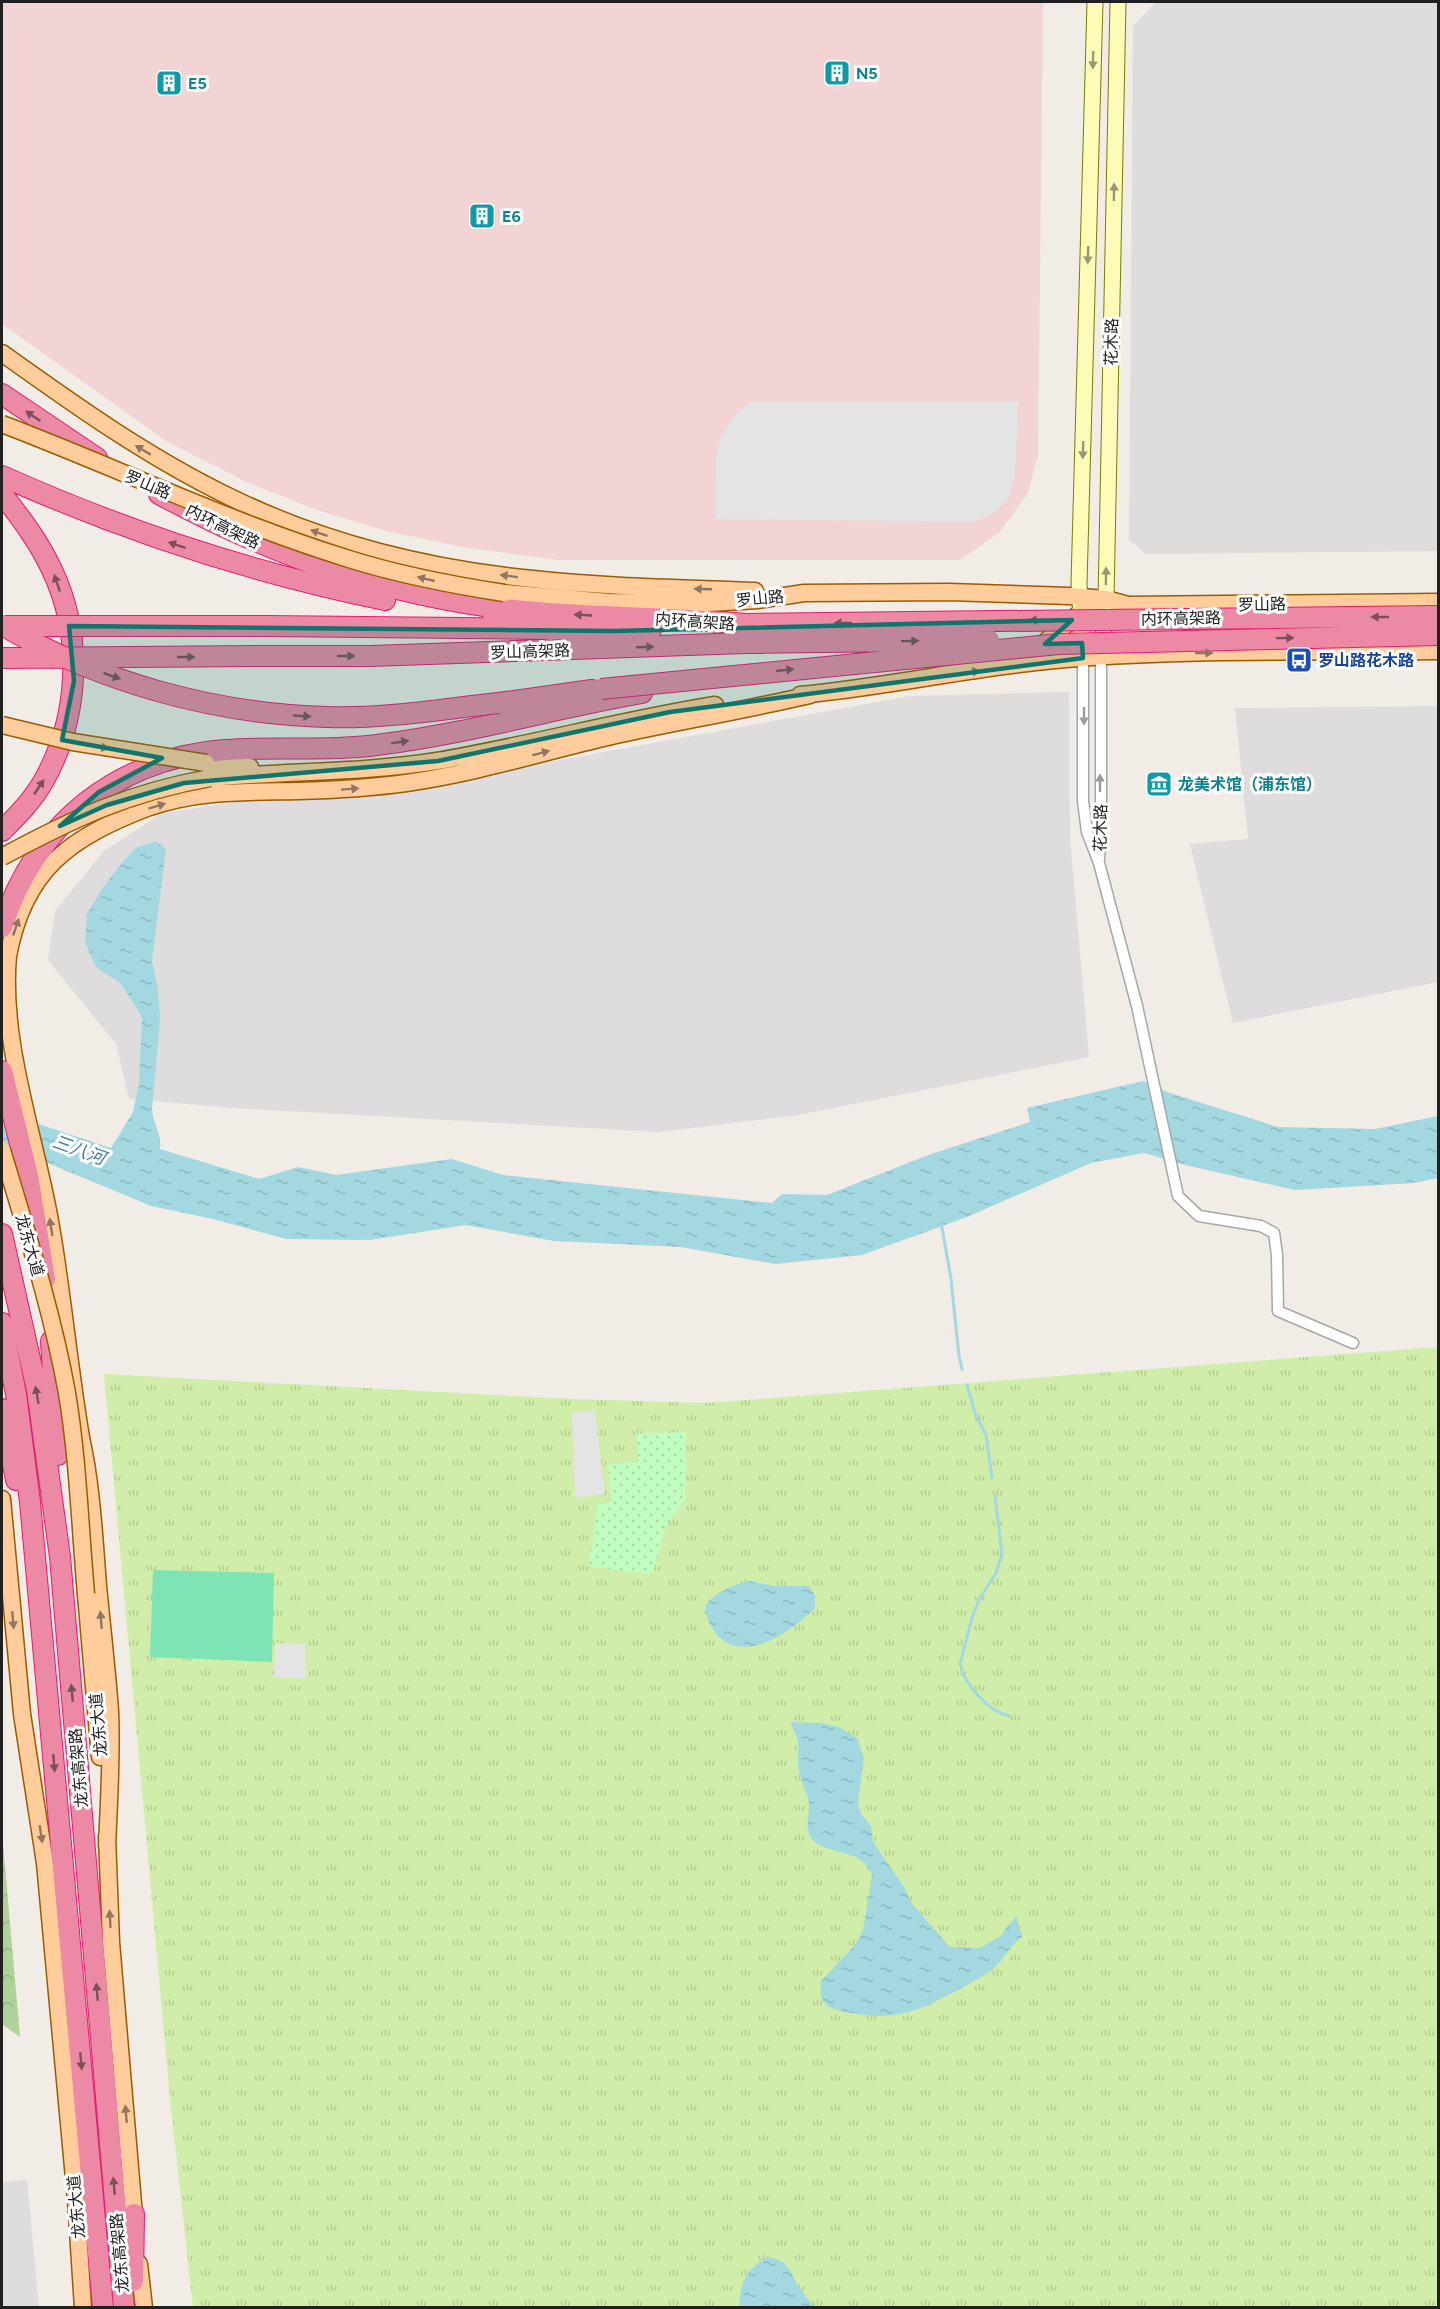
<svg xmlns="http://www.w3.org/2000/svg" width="1440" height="2309" viewBox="0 0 1440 2309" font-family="Figtree,'Noto Sans SC',sans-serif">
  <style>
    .residential { fill: #dedcdd }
    .commercial { fill: #f2d4d5 }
    .grass { fill: url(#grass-tufts) }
    .forest { fill: url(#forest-crowns) }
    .park { fill: url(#park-dots) }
    .pitch { fill: #7fe4b5 }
    .parking { fill: #e4e4e4 }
    .water { fill: url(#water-ripples) }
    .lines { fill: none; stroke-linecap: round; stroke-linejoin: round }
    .stream { stroke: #a3d8e1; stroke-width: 3 }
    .street-casing { stroke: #a7a7a7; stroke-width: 13 }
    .secondary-casing { stroke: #7a7d00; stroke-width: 17 }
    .primary-casing { stroke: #9b5b00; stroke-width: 19 }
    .highway-casing { stroke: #e61b72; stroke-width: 22 }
    .street { stroke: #fff; stroke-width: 10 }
    .secondary { stroke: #fdfbb7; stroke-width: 15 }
    .primary { stroke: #ffcc9c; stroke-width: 16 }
    .highway { stroke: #ec89a4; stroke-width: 20 }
    .primary-bridge-casing { stroke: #9b5b00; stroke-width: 19; stroke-linecap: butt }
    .highway-bridge-casing { stroke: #e61b72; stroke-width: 22; stroke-linecap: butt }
    .primary-bridge { stroke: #ffcc9c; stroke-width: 16 }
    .highway-bridge { stroke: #ec89a4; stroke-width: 20 }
    .oneway { fill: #9a9873 }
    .oneway2 { fill: #7c4f5b }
    .oneway3 { fill: #90765e }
    .oneway4 { fill: #9b9b9b }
    .marked { fill: #0f766e; fill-opacity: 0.2; stroke: #0f766e; stroke-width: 4.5; stroke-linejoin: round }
    .labels { text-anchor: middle; stroke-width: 6; stroke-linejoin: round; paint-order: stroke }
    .culture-label { font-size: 16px; font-weight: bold; fill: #0d838f; stroke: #fff; text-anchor: start }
    .street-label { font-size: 16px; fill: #202020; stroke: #fff }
    .transit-label { font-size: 16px; font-weight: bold; fill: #164399; stroke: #fff; text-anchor: start }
    .water-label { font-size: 18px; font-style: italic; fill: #407ba6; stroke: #fff }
  </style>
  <defs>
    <pattern id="grass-tufts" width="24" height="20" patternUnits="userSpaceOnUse" patternTransform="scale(1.5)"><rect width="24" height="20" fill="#d0eea9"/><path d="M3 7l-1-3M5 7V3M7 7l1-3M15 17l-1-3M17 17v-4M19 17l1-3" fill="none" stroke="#b2cc91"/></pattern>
    <pattern id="forest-crowns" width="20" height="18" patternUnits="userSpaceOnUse" patternTransform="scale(1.5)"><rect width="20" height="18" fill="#aed298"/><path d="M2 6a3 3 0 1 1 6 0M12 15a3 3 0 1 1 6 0" fill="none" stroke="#95b483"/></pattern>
    <pattern id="park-dots" width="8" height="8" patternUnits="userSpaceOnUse" patternTransform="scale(1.5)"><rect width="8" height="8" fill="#c1fdc0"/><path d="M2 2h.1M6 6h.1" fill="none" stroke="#a6d9a5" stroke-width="1.8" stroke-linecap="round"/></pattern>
    <pattern id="water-ripples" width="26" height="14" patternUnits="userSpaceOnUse" patternTransform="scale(1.5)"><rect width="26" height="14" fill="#a3d8e1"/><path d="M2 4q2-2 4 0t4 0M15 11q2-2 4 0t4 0" fill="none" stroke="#8cb9c1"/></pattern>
  </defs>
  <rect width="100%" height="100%" fill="#f1ece5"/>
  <!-- residential -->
  <path class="residential" d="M1156 2H1438V551L1146 554 1129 540 1133 26Z
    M1069 692 1070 838 1089 1057 798 1115 659 1132 233 1108 129 1099 116 1044 48 960 55 911 104 851 162 813 250 800 374 794 910 696Z
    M1438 706V982L1233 1023 1190 844 1248 839 1235 708Z
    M27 2180 39 2307H2V2182Z"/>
  <!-- commercial -->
  <path class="commercial" d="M2 2H1043L1038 454 1028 493 999 533 960 560H558L463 547 386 531 317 510 244 481 166 441 2 324Z"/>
  <!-- grass -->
  <path class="grass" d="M1438 1347V2307H193L170 2098 104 1374 571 1399 706 1403Z"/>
  <!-- forest -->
  <path class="forest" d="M2 1832 20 2037 2 2024Z"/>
  <!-- park -->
  <path class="park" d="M686 1432 685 1500 666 1526 652 1575 589 1566 598 1504 612 1502 608 1465 639 1461 636 1434Z"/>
  <!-- pitch -->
  <path class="pitch" d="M153 1570 274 1573 272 1662 150 1657Z"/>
  <!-- parking -->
  <path class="parking" d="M752 402H1018L1016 460 1014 478 1009 496 997 511 975 522 715 519 716 460 720 439 730 422 741 409Z
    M595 1410 605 1494 575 1498 572 1413Z
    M275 1643 305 1644 306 1679 274 1677Z"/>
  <!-- water -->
  <path class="water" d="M156 841 166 849 152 961 158 989 160 1021 152 1109C153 1123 162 1135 160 1149L259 1179 298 1167 336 1175 452 1159 503 1175 772 1203 782 1194 827 1195 931 1154 1030 1122 1027 1108 1143 1081 1170 1093 1278 1127 1375 1129 1438 1116V1178L1414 1183 1295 1190 1185 1165 1144 1153 1091 1163 967 1217 862 1255 775 1264 681 1247 554 1241 466 1225 370 1240 286 1239 213 1219 151 1206 2 1144V1112L111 1148 133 1112 139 1083 142 1017 121 984 96 967 85 943 87 914 100 892 119 866 136 848Z
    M749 1581 775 1586H809L815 1595V1608C792 1632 740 1668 714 1631 708 1622 705 1614 706 1604 717 1591 733 1585 749 1581Z
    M790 1722 821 1723 839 1727 857 1738 864 1758 858 1802 861 1814 871 1826 873 1842 903 1885 913 1905 950 1947 980 1948 1002 1935 1007 1926 1017 1916 1019 1929 1023 1936C1011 1944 1006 1957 995 1967 986 1976 971 1982 960 1989 917 2012 895 2022 845 2012 825 2007 819 2003 821 1981L855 1945 863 1931 872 1875C861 1844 819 1858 809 1834 806 1825 809 1815 809 1806 809 1794 802 1786 800 1775 794 1752 805 1748 790 1722Z
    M767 2257C790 2260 789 2271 800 2288 804 2295 810 2301 815 2307H739C741 2281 744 2272 767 2257Z"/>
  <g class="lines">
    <!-- stream -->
    <path class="stream" d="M941 1222 951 1279 959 1356 962 1369
      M967 1385 975 1413 986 1435 992 1478
      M995 1496 1002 1554 996 1573 979 1600 972 1618 960 1664C964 1684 989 1712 1009 1716"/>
    <defs>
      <path id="street" d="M1083 658V801L1087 832 1099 863 1137 1006 1178 1196 1199 1216 1261 1226 1274 1233 1277 1255 1278 1311 1353 1343
        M1099 859 1101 833V656"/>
      <path id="secondary" d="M1083 652 1079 584 1095 2
        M1102 653 1106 599 1118 2"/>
      <path id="primary" d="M2 353C76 406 149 458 232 498 324 543 430 569 533 579 606 587 681 588 755 591
        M504 593 608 602 693 604 758 600 804 593 949 592 1069 596 1106 599 1128 605 1438 602
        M1038 648 1081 612 1106 599
        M800 695C889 687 977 666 1066 659 1189 649 1315 652 1438 651
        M206 763 250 767
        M210 778C285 771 362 773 437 761 530 745 622 720 715 705
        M2 1499 22 1714 45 1863 76 2200 83 2308
        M86 1594 100 1757
        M107 1836 111 1942 135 2227
        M107 1846C109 1801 112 1756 110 1711 107 1669 102 1628 98 1586 95 1547 93 1508 87 1470 85 1455 81 1440 79 1425 68 1357 62 1289 50 1221 35 1136 0 1042 8 956 24 870 69 838 147 808 197 790 247 792 298 791 334 790 370 788 406 783 477 773 546 751 616 735 681 721 745 710 810 695
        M139 2264 144 2308"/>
      <path id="highway" d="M2 394 97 458
        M2 476C125 531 252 573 385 600
        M2 494C21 518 39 542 52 570 84 637 79 719 43 782 32 801 17 816 2 831
        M159 494C277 558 389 597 524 611 598 618 672 617 746 624
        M493 619 550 630
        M266 626 651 630
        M266 656H370L746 643
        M499 703 592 690
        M2 927C36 823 116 759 225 750 278 746 331 752 384 744 470 733 556 708 642 693
        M2 1071 28 1176 45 1279
        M2 1234 37 1390 60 1557 124 2308
        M2 1323 16 1394 30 1502 103 2308
        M51 1341 58 1455
        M2 1409 16 1480
        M133 2281 134 2214"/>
    </defs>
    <!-- street casing -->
    <use href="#street" class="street-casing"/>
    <!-- secondary casing -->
    <use href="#secondary" class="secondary-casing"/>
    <!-- primary casing -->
    <use href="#primary" class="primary-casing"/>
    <!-- highway casing -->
    <use href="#highway" class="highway-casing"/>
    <!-- street -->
    <use href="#street" class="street"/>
    <!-- secondary -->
    <use href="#secondary" class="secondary"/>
    <!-- primary -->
    <use href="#primary" class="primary"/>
    <!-- highway -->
    <use href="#highway" class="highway"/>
    <defs>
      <path id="primary-bridge" d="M2 424C118 468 229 522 349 559 400 575 452 585 504 593
        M2 725 73 742 206 763
        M2 857C72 819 130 792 210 778
        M2 1150C26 1230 52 1310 67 1393 78 1459 80 1527 86 1594"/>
      <path id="highway-bridge" d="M746 624 1438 616
        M2 625C99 682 214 714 327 717 385 719 442 709 499 703
        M4 626H266
        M746 643 989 640
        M2 658 266 656
        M601 689 1059 644 1438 635"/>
    </defs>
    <!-- primary-bridge casing -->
    <use href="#primary-bridge" class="primary-bridge-casing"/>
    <!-- highway-bridge casing -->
    <use href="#highway-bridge" class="highway-bridge-casing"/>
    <!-- primary-bridge -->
    <use href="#primary-bridge" class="primary-bridge"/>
    <!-- highway-bridge -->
    <use href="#highway-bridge" class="highway-bridge"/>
  </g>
  <!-- one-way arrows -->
  <defs><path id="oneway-solid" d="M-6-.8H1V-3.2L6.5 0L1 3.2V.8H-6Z" transform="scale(1.5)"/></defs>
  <g class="oneway">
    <use href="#oneway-solid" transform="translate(1093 60) rotate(92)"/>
    <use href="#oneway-solid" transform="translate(1114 192) rotate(-89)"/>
    <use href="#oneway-solid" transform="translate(1088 255) rotate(92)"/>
    <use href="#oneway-solid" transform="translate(1083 450) rotate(92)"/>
    <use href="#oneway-solid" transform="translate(1106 576) rotate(-89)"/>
  </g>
  <g class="oneway2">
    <use href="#oneway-solid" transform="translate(33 416) rotate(-146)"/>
    <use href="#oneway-solid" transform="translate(177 545) rotate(-162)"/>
    <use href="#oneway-solid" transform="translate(57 583) rotate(-109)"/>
    <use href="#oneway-solid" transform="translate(583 615) rotate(-177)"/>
    <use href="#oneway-solid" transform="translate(1380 617) rotate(180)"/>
    <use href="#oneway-solid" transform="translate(1038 620) rotate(179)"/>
    <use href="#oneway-solid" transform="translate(843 623) rotate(179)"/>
    <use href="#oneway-solid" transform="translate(1285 638) rotate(-1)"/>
    <use href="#oneway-solid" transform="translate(910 641) rotate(-1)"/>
    <use href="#oneway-solid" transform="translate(645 647) rotate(-2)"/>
    <use href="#oneway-solid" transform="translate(346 656)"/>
    <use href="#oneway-solid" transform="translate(186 657)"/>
    <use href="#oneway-solid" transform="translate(785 670) rotate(-6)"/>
    <use href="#oneway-solid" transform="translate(112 676) rotate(20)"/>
    <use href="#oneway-solid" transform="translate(302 716) rotate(4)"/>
    <use href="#oneway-solid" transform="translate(400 742) rotate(-9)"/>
    <use href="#oneway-solid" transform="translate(39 787) rotate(-56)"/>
    <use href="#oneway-solid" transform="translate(37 1395) rotate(-100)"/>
    <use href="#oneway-solid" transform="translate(72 1693) rotate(-95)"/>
    <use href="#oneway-solid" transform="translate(54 1763) rotate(85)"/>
    <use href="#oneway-solid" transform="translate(97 1992) rotate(-95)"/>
    <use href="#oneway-solid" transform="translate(81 2061) rotate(85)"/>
    <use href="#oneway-solid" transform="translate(114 2186) rotate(-95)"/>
  </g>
  <g class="oneway3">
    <use href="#oneway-solid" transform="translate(143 450) rotate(-149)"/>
    <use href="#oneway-solid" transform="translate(319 533) rotate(-161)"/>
    <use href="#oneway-solid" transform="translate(509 576) rotate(-173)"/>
    <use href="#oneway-solid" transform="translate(426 579) rotate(-167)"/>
    <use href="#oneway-solid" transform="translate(703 589) rotate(-178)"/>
    <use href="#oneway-solid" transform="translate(1204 653)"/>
    <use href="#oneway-solid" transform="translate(971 672) rotate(-9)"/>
    <use href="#oneway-solid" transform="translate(100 747) rotate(10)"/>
    <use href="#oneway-solid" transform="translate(541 753) rotate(-15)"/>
    <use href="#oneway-solid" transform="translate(350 789) rotate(-4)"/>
    <use href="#oneway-solid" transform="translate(157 806) rotate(-17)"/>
    <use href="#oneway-solid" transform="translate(16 927) rotate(-71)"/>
    <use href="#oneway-solid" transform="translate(51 1227) rotate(-99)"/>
    <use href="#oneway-solid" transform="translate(13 1620) rotate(85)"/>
    <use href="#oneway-solid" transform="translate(101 1620) rotate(-95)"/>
    <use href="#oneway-solid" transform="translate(41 1834) rotate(81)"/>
    <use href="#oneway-solid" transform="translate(110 1919) rotate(-93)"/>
    <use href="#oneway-solid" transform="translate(126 2114) rotate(-95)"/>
  </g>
  <g class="oneway4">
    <use href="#oneway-solid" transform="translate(1084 716) rotate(90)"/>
    <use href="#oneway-solid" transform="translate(1100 783) rotate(-90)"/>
  </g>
  <!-- marked area -->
  <path class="marked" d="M1072 620 1045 644 1082 643 1083 658 670 712 438 761 184 783 107 805 60 826 99 792 162 758 62 740 74 681 69 626 613 631Z"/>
  <!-- icons -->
  <defs>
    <symbol id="building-square" viewBox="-11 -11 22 22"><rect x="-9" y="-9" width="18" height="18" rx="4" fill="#0f9aa8" stroke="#fff"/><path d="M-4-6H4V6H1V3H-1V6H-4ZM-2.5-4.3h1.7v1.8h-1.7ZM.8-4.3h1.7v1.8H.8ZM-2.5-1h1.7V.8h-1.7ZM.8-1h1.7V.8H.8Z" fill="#fff"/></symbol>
    <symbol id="bus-square" viewBox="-11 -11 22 22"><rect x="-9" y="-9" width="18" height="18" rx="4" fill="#1a4fb4" stroke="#fff"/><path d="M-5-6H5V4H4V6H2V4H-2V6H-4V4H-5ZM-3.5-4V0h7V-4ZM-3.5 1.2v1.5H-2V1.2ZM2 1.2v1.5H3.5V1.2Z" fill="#fff"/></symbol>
    <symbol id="museum-square" viewBox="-11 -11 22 22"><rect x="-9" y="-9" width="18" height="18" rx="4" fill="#0f9aa8" stroke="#fff"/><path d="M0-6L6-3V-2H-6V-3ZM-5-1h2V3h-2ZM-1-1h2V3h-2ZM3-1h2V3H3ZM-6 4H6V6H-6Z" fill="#fff"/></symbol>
  </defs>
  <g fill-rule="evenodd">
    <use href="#building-square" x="822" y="58" width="30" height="30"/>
    <use href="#building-square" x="154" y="68" width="30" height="30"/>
    <use href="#building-square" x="467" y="201" width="30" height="30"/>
    <use href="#bus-square" x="1284" y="645" width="30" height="30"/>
    <use href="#museum-square" x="1144" y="769" width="30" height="30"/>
  </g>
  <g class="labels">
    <!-- culture labels -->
    <g class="culture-label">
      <text x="856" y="79">N5</text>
      <text x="188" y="89">E5</text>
      <text x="502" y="222">E6</text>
      <text x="1178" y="790">龙美术馆（浦东馆）</text>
    </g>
    <!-- street labels -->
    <g class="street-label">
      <text transform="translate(1111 342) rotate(-89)" y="6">花木路</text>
      <text transform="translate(148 484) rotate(23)" y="6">罗山路</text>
      <text transform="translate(223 526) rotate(26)" y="6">内环高架路</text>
      <text transform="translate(760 598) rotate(-6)" y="6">罗山路</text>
      <text transform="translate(1262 604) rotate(-1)" y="6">罗山路</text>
      <text transform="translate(1181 618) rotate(-1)" y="6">内环高架路</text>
      <text transform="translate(695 621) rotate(4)" y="6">内环高架路</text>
      <text transform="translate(530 651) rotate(-2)" y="6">罗山高架路</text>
      <text transform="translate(1100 828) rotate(-89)" y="6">花木路</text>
      <text transform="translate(30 1245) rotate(74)" y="6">龙东大道</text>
      <text transform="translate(98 1725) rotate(-95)" y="6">龙东大道</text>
      <text transform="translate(78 1768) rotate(-95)" y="6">龙东高架路</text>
      <text transform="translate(76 2207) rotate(-95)" y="6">龙东大道</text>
      <text transform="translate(119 2253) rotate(-95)" y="6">龙东高架路</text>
    </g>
    <!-- transit labels -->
    <g class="transit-label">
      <text x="1318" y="666">罗山路花木路</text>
    </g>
    <!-- water labels -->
    <g class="water-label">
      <text transform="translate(79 1150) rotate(20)" y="6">三八河</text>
    </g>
  </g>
  <!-- border -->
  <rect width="1440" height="2309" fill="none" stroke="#202020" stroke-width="6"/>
</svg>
